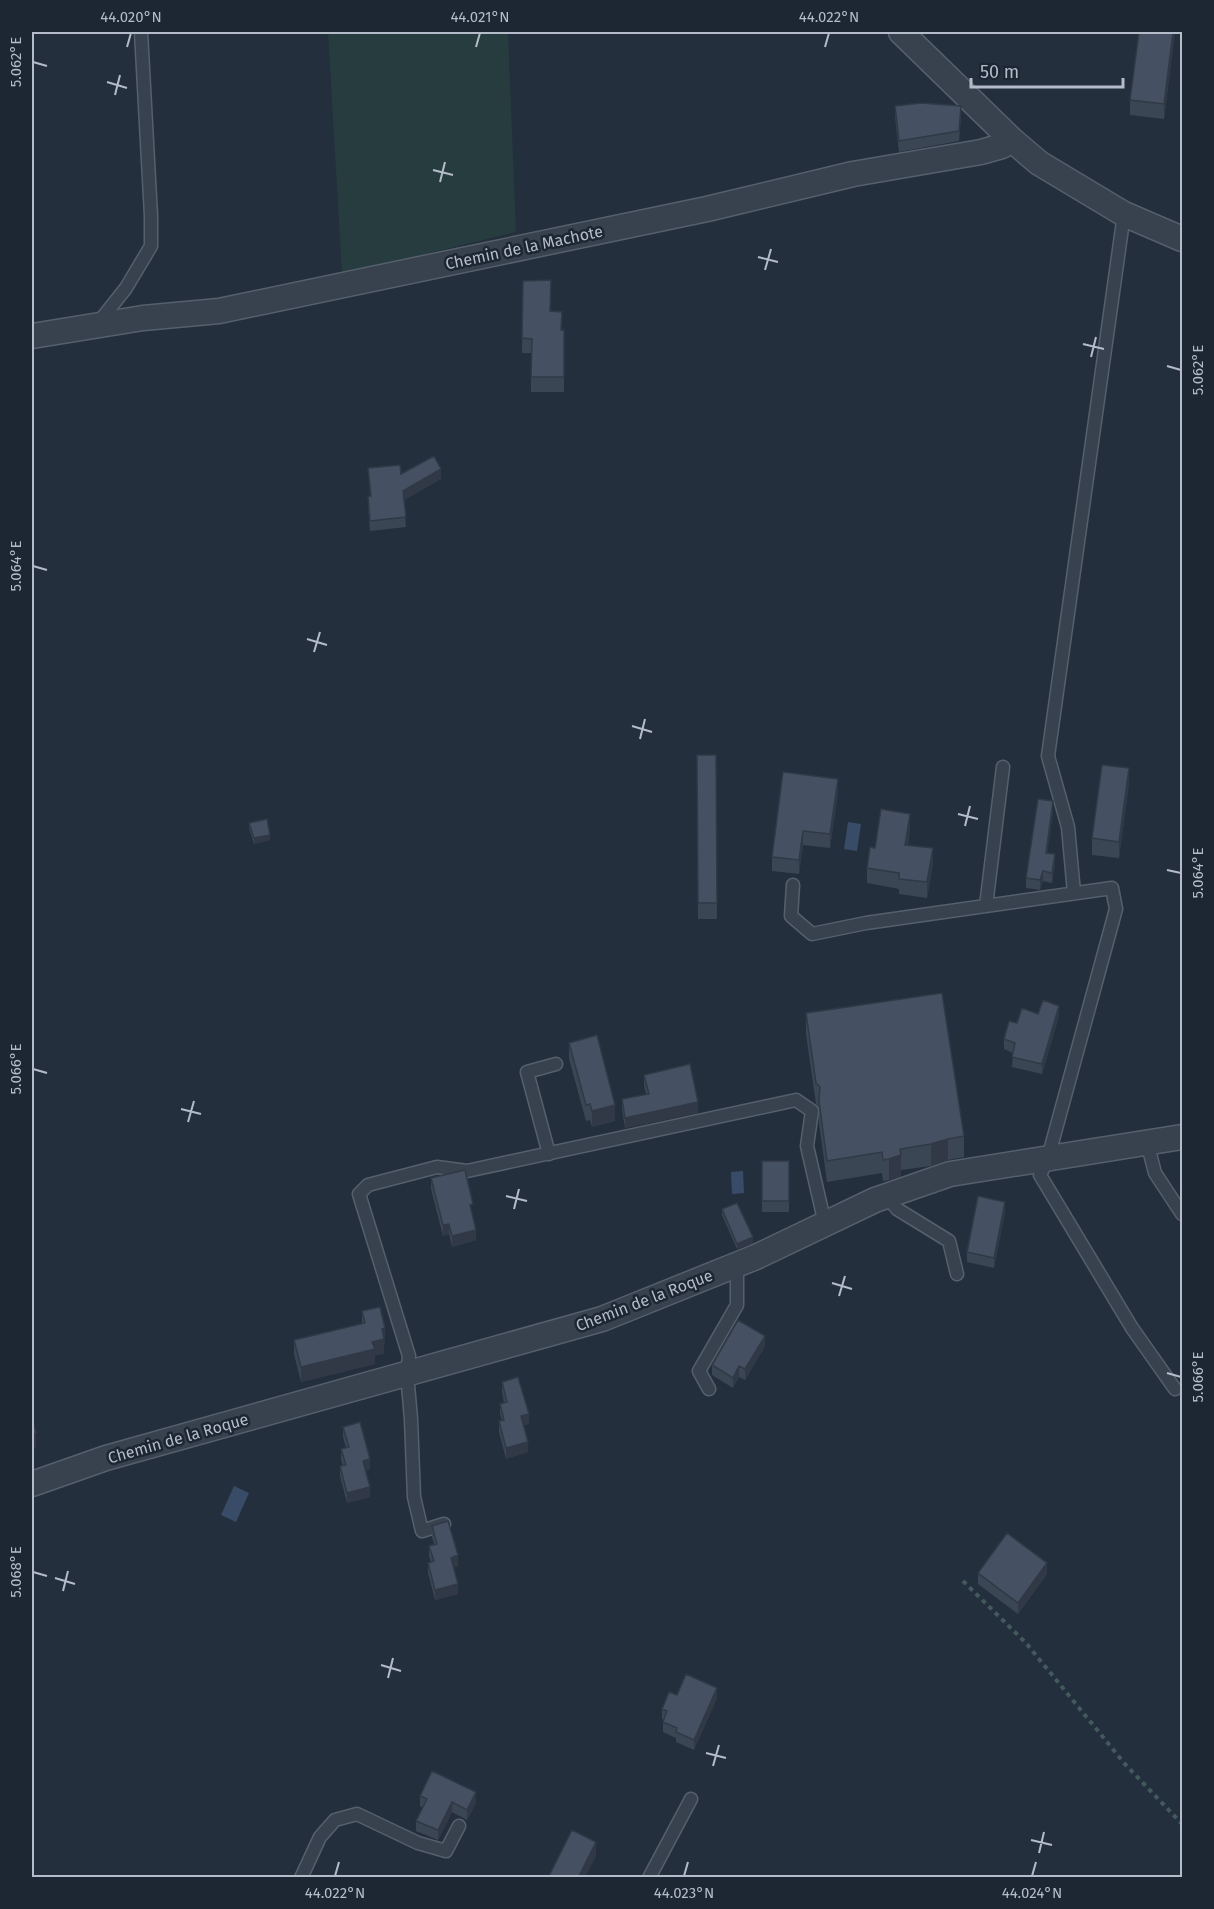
<svg xmlns="http://www.w3.org/2000/svg" width="1214" height="1909" viewBox="0 0 1214 1909" font-family="'Fira Sans',sans-serif">
  <style>
    .green { fill: #263c3f }
    .water { fill: #394c67 }
    .lines { fill: none; stroke-linecap: round; stroke-linejoin: round }
    .service-casing { stroke: #565f6c; stroke-width: 15 }
    .minor-casing { stroke: #565f6c; stroke-width: 27 }
    .path { stroke: #44595c; stroke-width: 4; stroke-dasharray: 4.5 4.5; stroke-linecap: butt }
    .service { stroke: #38414e; stroke-width: 12 }
    .minor { stroke: #38414e; stroke-width: 24 }
    .wall { fill: #3b4654 }
    .shaded-wall { fill: #303945 }
    .building { fill: #455162; stroke: #303945; stroke-width: 1.5 }
    .ticks { fill: none; stroke: #b4bcc9; stroke-width: 2 }
    .labels { text-anchor: middle; stroke-width: 5; stroke-linejoin: round; paint-order: stroke }
    .street-label { font-size: 16px; fill: #b4bcc9; stroke: #1d2633 }
    .neatline { fill: none; stroke: #b4bcc9; stroke-width: 2 }
    .ticks-label { font-size: 15px; text-anchor: middle; fill: #b4bcc9 }
  </style>
  <rect width="100%" height="100%" fill="#242f3e"/>
  <!-- green -->
  <path class="green" d="M328 32H508L516 232 342 274Z"/>
  <!-- water -->
  <path class="water" d="M848 822 861 824 857 851 844 849Z
    M743 1171 744 1193 732 1194 731 1172Z
    M234 1486 249 1493 236 1522 221 1515Z"/>
  <g class="lines">
    <defs>
      <path id="service" d="M99 322 126 288 151 246V216L141 32
        M793 885 791 916 812 934 866 923 1112 888 1116 909 1048 1158 1040 1175 1132 1328 1175 1389
        M1074 893 1068 827 1048 756 1124 214
        M986 906 1003 767
        M1147 1142 1155 1173 1182 1214
        M549 1154 527 1072 556 1064
        M887 1196 897 1209 949 1241 957 1274
        M709 1389 699 1371 737 1305V1264
        M444 1524 422 1531 414 1497 411 1419 407 1374 409 1356 359 1194 368 1185 437 1167 467 1171 796 1100 812 1111 807 1146 825 1224
        M301 1878 320 1837 335 1820 357 1814 418 1843 446 1851 459 1826
        M649 1878 691 1799"/>
      <path id="minor" d="M901 32 1012 140 1039 163 1124 214 1182 239
        M32 336 143 318 219 311 707 209 853 174 981 152 1002 146 1012 140
        M32 1484 106 1458 602 1319 756 1257 875 1200 950 1174 1182 1137"/>
    </defs>
    <!-- service casing -->
    <use href="#service" class="service-casing"/>
    <!-- minor casing -->
    <use href="#minor" class="minor-casing"/>
    <!-- path -->
    <path class="path" d="M963 1581 1026 1643 1125 1764 1182 1824"/>
    <!-- service -->
    <use href="#service" class="service"/>
    <!-- minor -->
    <use href="#minor" class="minor"/>
  </g>
  <!-- wall -->
  <path class="wall" d="M1175 32 1164 119 1130 115V100Z
    M895 106 961 117 959 141 899 152 895 117Z
    M523 281 551 311 562 330H564V392H531V353H522Z
    M368 468 401 474 441 479 404 500 406 527 370 531 368 506V496H370Z
    M697 755H716L717 919H698Z
    M1129 784 1119 858 1092 855V838Z
    M838 793 830 848 803 845 799 874 772 871V857Z
    M1053 811 1047 853 1055 864 1052 883 1043 881 1040 890 1026 888V878Z
    M249 823 270 840 254 844 249 828Z
    M910 829 908 845 933 863 927 898 899 894V889L867 883V868L875 848Z
    M806 1013 964 1136V1157L948 1160 931 1166 901 1170V1176L889 1180 883 1181 882 1173 827 1182 819 1123V1107L816 1104 806 1034Z
    M1038 1014 1059 1016 1042 1074 1012 1067 1013 1053 1004 1049V1039L1017 1023Z
    M569 1043 615 1121 592 1127 590 1120 586 1121 569 1059Z
    M644 1075 698 1113 625 1128 622 1110V1099L646 1094 644 1086Z
    M762 1161H789V1212H762Z
    M431 1178 476 1240 452 1247 449 1234 443 1236 431 1189Z
    M722 1209 753 1243 737 1249 722 1215Z
    M1005 1212 994 1268 967 1262V1252Z
    M362 1311 385 1342 384 1343V1354L375 1355V1364L301 1382 294 1354V1340L362 1323Z
    M765 1346 745 1380 739 1377 733 1388 712 1375V1365Z
    M502 1382 529 1424 524 1425 528 1452 506 1459 499 1432V1421H502L500 1414V1404L504 1403 502 1392Z
    M343 1427 370 1469 365 1471 370 1497 347 1503 340 1476V1466H343L341 1459V1449L346 1448 343 1437Z
    M432 1526 458 1566 453 1567 458 1594 435 1600 428 1573V1563L431 1562 429 1556V1546L434 1544 432 1537Z
    M978 1573 1047 1574 1018 1614 978 1584Z
    M677 1695 717 1698 694 1750 676 1742V1738L663 1732V1722L664 1720 662 1719V1709Z
    M420 1796 476 1803 467 1820 452 1812 438 1840 416 1831V1821L423 1808 420 1806Z"/>
  <!-- shaded-wall -->
  <path class="shaded-wall" d="M1173 32H1175L1164 119V104Z
    M441 469V479L403 501V491Z
    M1129 768V784L1119 858V842Z
    M838 779V793L830 848V834Z
    M1053 801V811L1046 863V853Z
    M910 814V829L905 860V845Z
    M803 831V845L799 874V860Z
    M270 835V840L254 844V838Z
    M933 848V863L927 898V882Z
    M1055 854V864L1052 883V873Z
    M1043 871V881L1040 890V880Z
    M1059 1006V1016L1042 1074V1064Z
    M698 1102V1113L625 1128V1118Z
    M615 1105V1121L592 1127V1111Z
    M948 1139V1160L931 1166V1144Z
    M901 1155V1176L889 1180V1159Z
    M1005 1202V1212L994 1268V1258Z
    M449 1224V1234L443 1236V1225Z
    M476 1230V1240L452 1247V1236Z
    M753 1237V1243L737 1249V1244Z
    M385 1328V1342L384 1343V1354L375 1355V1364L301 1382V1367L372 1342 382 1329Z
    M765 1336V1346L745 1380V1369Z
    M739 1366V1377L733 1388V1378Z
    M529 1414V1424L521 1426V1416Z
    M36 1433V1448L32 1450V1435Z
    M528 1442V1452L506 1459V1448Z
    M370 1459V1469L363 1471V1461Z
    M370 1487V1497L347 1503V1493Z
    M458 1555V1566L451 1568V1558Z
    M1047 1563V1574L1018 1614V1603Z
    M458 1584V1594L435 1600V1590Z
    M717 1688V1698L694 1750V1740Z
    M476 1792V1803L467 1820V1810Z
    M452 1802V1812L438 1840V1830Z
    M596 1842V1856L585 1878H578Z"/>
  <!-- building -->
  <path class="building" d="M1139 32H1173L1164 104 1130 100Z
    M921 103 961 106 959 131 899 141 895 106Z
    M551 280 550 311 562 312 561 330H564V377H531L532 339 522 338 523 281Z
    M434 456 441 469 403 491 406 517 370 521 368 496H371L368 468 400 465 401 474Z
    M697 755H716L717 903H698Z
    M1102 765 1129 768 1119 842 1092 838Z
    M783 772 838 779 830 834 803 831 799 860 772 857Z
    M1038 799 1053 801 1046 853 1055 854 1052 873 1043 871 1040 880 1026 878Z
    M881 809 910 814 905 845 933 848 927 882 899 879V873L867 868 870 847 875 848Z
    M267 819 270 835 254 838 249 823Z
    M942 993 964 1136 948 1139 931 1144 900 1149 901 1155 889 1159 883 1160 882 1152 827 1161 819 1101 820 1087 816 1083 806 1013Z
    M1043 1000 1059 1006 1042 1064 1012 1057 1015 1043 1004 1039 1009 1021 1017 1023 1022 1008 1038 1014Z
    M597 1035 615 1105 592 1111 590 1104 586 1105 569 1043Z
    M690 1064 698 1102 625 1118 622 1099 649 1094 644 1075Z
    M762 1161H789V1201H762Z
    M465 1170 473 1204 470 1205 476 1230 452 1236 449 1224 443 1225 431 1178Z
    M978 1196 1005 1202 994 1258 967 1252Z
    M737 1203 753 1237 737 1244 722 1209Z
    M380 1307 385 1328 382 1329 384 1339 372 1342 375 1349 301 1367 294 1340 365 1323 362 1311Z
    M738 1320 765 1336 745 1369 739 1366 733 1378 712 1365Z
    M518 1377 529 1414 521 1416 528 1442 506 1448 499 1421 504 1420 500 1404 507 1402 502 1382Z
    M32 1417 36 1433 32 1435Z
    M360 1422 370 1459 363 1461 370 1487 347 1493 340 1466 346 1465 341 1449 349 1447 343 1427Z
    M448 1521 458 1555 451 1558 458 1584 435 1590 428 1563 434 1561 429 1546 437 1544 432 1526Z
    M1007 1533 1047 1563 1018 1603 978 1573Z
    M686 1674 717 1688 694 1740 676 1732 677 1728 663 1722 667 1711 662 1709 669 1692 677 1695Z
    M432 1771 476 1792 467 1810 452 1802 438 1830 416 1821 427 1799 420 1796Z
    M572 1830 596 1842 578 1878H548Z"/>
  <!-- ticks -->
  <path class="ticks" d="M127 47 131 33M476 47 480 33M825 47 829 33M33 62 47 66M107 82 127 88M115 95 120 75M433 170 453 175M440 182 445 162M758 257 778 262M765 270 771 249M1083 344 1104 349M1091 357 1096 337M1167 366 1181 370M33 566 47 570M307 639 327 645M314 652 320 632M632 726 652 732M640 739 645 719M958 814 978 819M965 826 970 806M1167 870 1181 873M33 1069 47 1073M181 1109 201 1114M188 1122 194 1101M506 1196 527 1201M514 1209 519 1189M832 1283 852 1289M839 1296 845 1276M1167 1373 1181 1377M33 1572 47 1576M55 1578 75 1584M63 1591 68 1571M381 1665 401 1671M388 1678 393 1658M706 1753 726 1758M713 1766 719 1745M1031 1840 1052 1845M1039 1853 1044 1832M335 1876 339 1862M684 1876 688 1862M1032 1876 1036 1862"/>
  <g class="labels">
    <!-- street labels -->
    <g class="street-label">
      <text transform="translate(524 247) rotate(-12)" y="6">Chemin de la Machote</text>
      <text transform="translate(644 1300) rotate(-21)" y="6">Chemin de la Roque</text>
      <text transform="translate(178 1438) rotate(-16)" y="6">Chemin de la Roque</text>
    </g>
  </g>
  <!-- border -->
  <rect width="1214" height="1909" fill="none" stroke="#1d2633" stroke-width="66"/>
  <!-- scale -->
  <path d="M971 78v9h152v-9" fill="none" stroke="#b4bcc9" stroke-width="3"/>
  <text x="980" y="78" font-size="18" fill="#b4bcc9" stroke="#1d2633" stroke-width="4.5" paint-order="stroke">50 m</text>
  <rect x="33" y="33" width="1148" height="1843" class="neatline"/>
  <g class="ticks-label">
    <text x="131" y="22">44.020°N</text>
    <text x="480" y="22">44.021°N</text>
    <text x="829" y="22">44.022°N</text>
    <text transform="translate(16 62) rotate(-90)" y="5">5.062°E</text>
    <text transform="translate(1198 370) rotate(-90)" y="5">5.062°E</text>
    <text transform="translate(16 566) rotate(-90)" y="5">5.064°E</text>
    <text transform="translate(1198 873) rotate(-90)" y="5">5.064°E</text>
    <text transform="translate(16 1069) rotate(-90)" y="5">5.066°E</text>
    <text transform="translate(1198 1377) rotate(-90)" y="5">5.066°E</text>
    <text transform="translate(16 1572) rotate(-90)" y="5">5.068°E</text>
    <text x="335" y="1898">44.022°N</text>
    <text x="684" y="1898">44.023°N</text>
    <text x="1032" y="1898">44.024°N</text>
  </g>
</svg>
